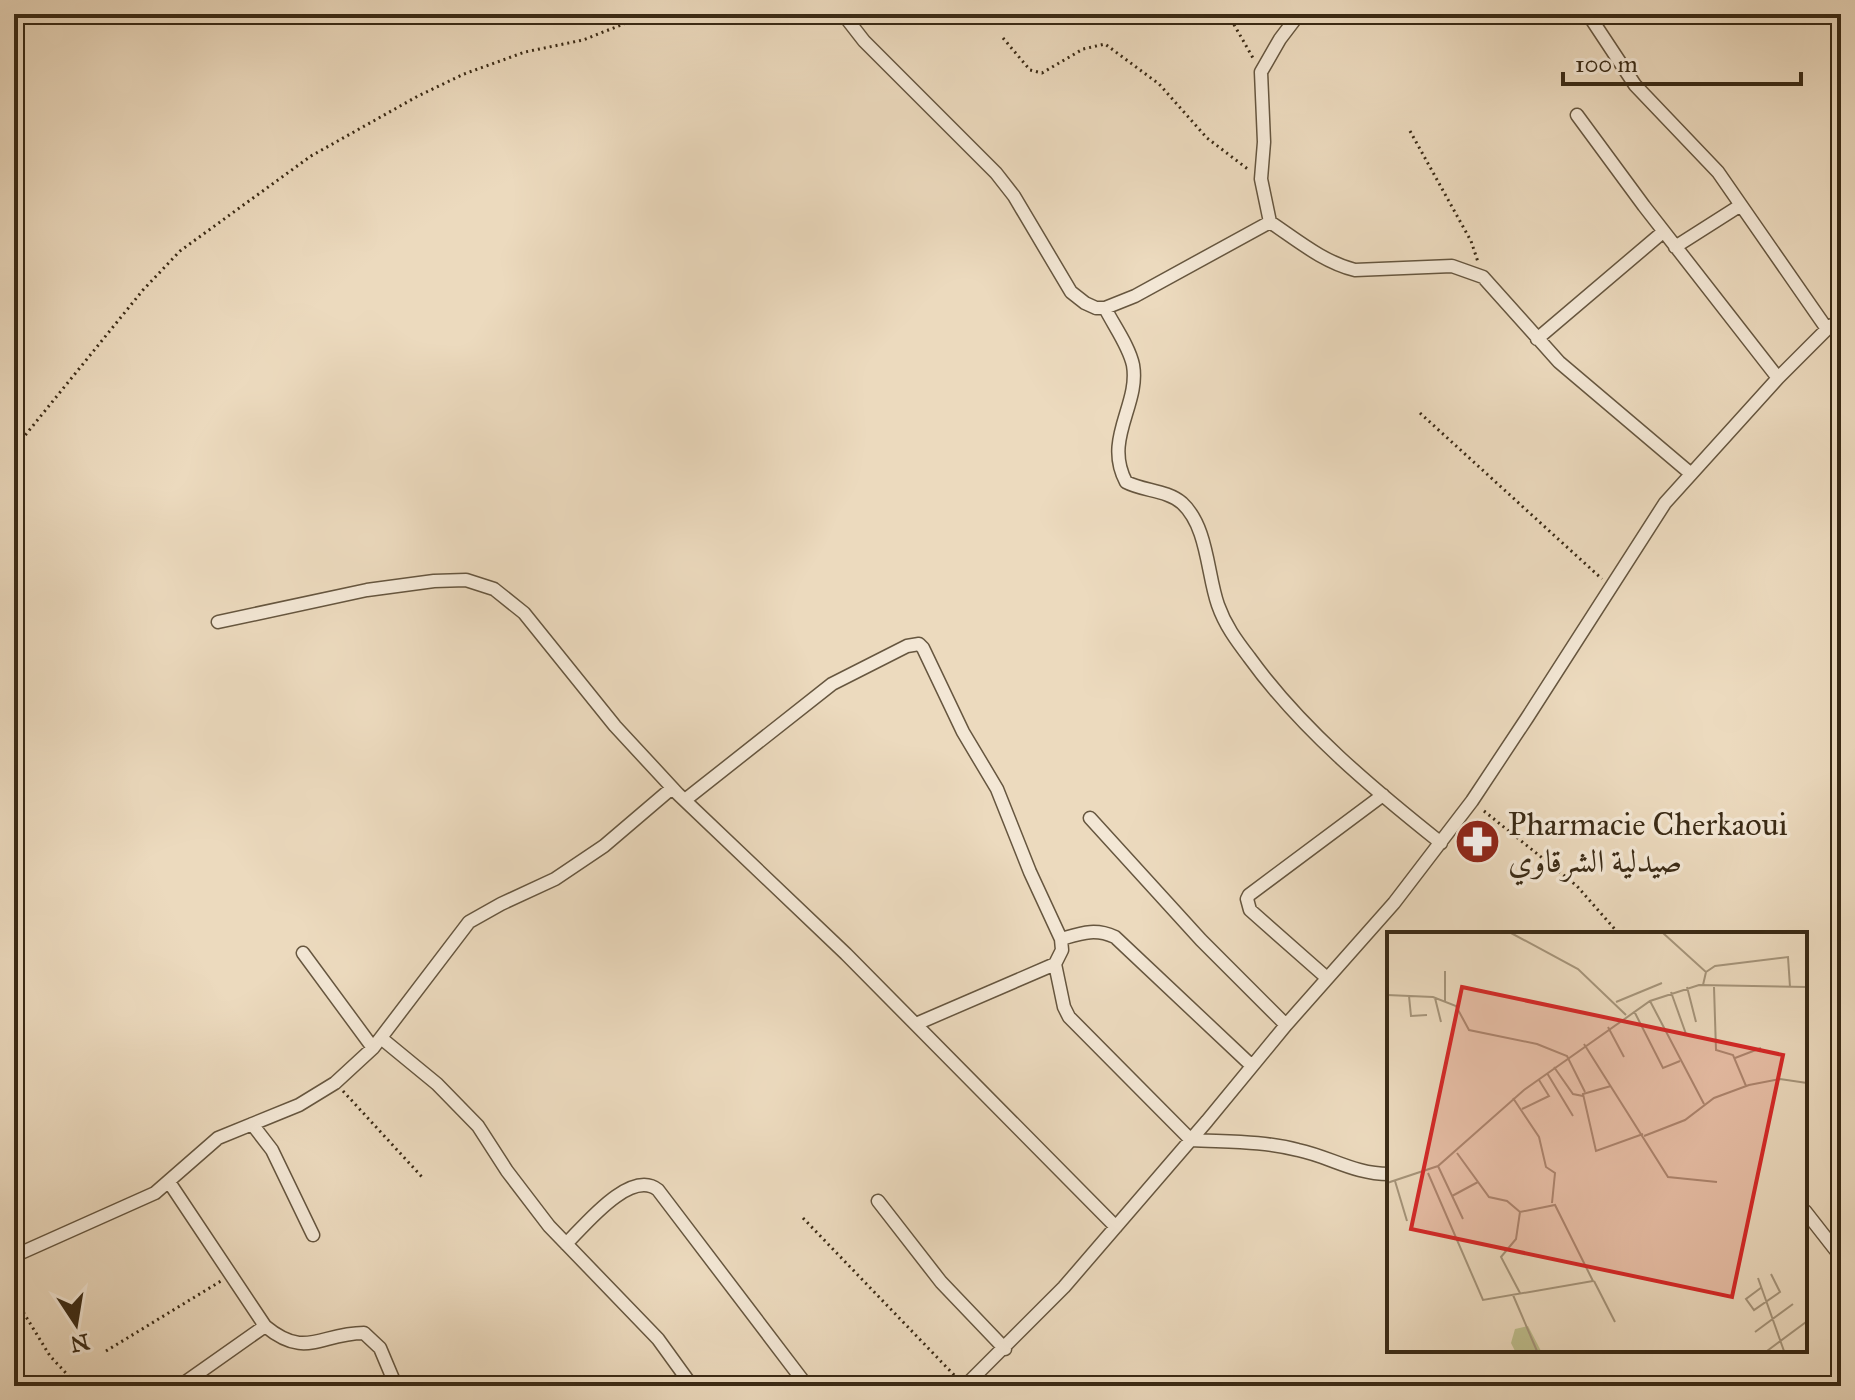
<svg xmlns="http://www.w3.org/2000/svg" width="1855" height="1400" viewBox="0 0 1855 1400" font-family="'IM FELL Great Primer',Amiri,serif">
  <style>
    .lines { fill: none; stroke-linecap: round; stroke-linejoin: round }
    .minor-casing { stroke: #66563f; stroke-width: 15 }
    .path { stroke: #3a2a15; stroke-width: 3; stroke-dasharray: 2 4; stroke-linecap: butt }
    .minor { stroke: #f3e7d5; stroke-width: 12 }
    .labels { text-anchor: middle; stroke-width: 7; stroke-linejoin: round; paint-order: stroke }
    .poi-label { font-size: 32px; fill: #3a2a15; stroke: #f3e7d5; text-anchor: start }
    .inset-road { fill: none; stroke: #a5947a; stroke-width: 2 }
    .view { fill: #d62828; fill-opacity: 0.15; stroke: #d62828; stroke-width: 4 }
    .inset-edge { fill: none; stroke: #3a2a15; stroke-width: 4 }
  </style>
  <rect width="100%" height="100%" fill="#ecdabe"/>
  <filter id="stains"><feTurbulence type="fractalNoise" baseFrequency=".0025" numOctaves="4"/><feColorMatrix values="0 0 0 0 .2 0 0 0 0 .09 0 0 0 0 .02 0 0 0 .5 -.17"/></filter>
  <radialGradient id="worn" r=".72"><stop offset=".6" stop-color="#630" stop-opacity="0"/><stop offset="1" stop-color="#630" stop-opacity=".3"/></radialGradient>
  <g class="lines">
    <defs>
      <path id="minor" d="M843 14 864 41 996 173 1014 196 1071 292 1085 303 1096 308H1105L1135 296 1270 222C1297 240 1323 262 1355 270L1452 266 1483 277 1559 362 1690 473
        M1588 14 1635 85 1718 172 1827 329
        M1577 115 1644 206 1778 378
        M1270 222 1261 179 1264 142 1261 72 1280 39 1299 14
        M1675 247 1741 205
        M1105 308C1114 326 1129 346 1133 365 1140 405 1103 439 1126 482 1143 491 1167 490 1182 503 1208 527 1207 574 1218 605 1225 625 1236 640 1249 657 1301 729 1372 788 1441 843
        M1537 339 1663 232
        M218 622 367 590 434 581 466 580 494 589 524 613 615 726 678 794 846 954 1116 1227
        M685 800 832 684 907 646 919 644 923 648 963 732 997 789 1030 872 1061 939 1062 950 1055 964 916 1024
        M1090 818 1201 940 1286 1025
        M1061 939C1082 933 1095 928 1115 937L1252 1066
        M303 953 373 1048
        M1055 964 1064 1007 1069 1017 1191 1140C1227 1142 1264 1141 1298 1150 1331 1157 1354 1174 1389 1174
        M1327 978 1250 910 1247 899 1249 895 1383 795
        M381 1038 437 1084 478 1126 507 1171 549 1226 658 1339 692 1386
        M252 1124 272 1150 313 1235
        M169 1182 265 1326C306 1360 320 1333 364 1333L380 1348 396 1386
        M878 1201 941 1282 1005 1349
        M1805 1211 1841 1257
        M566 1244C585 1225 631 1168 658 1190L807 1386
        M14 1256 155 1193 218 1138 299 1105 335 1083 373 1048 469 922 501 904 555 879 604 846 672 788
        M180 1386 265 1326
        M965 1386 1064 1287 1207 1121 1286 1025 1394 903 1472 801 1527 718 1665 503 1778 378 1827 329 1841 319"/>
    </defs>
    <!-- minor casing -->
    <use href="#minor" class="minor-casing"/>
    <!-- path -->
    <path class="path" d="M1228 14 1253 58
      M1003 38 1030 70 1042 73 1083 49 1105 44 1159 84 1207 138 1249 170
      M1410 131 1471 241 1478 262
      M1420 413 1602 579
      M14 449 143 290 180 251 311 156 418 96 464 74 525 52 583 40 649 14
      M1484 811 1577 886 1619 934
      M343 1091 422 1177
      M803 1218 956 1377
      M14 1297 50 1356 78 1386
      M106 1351 221 1281"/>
    <!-- minor -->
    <use href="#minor" class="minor"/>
  </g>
  <!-- icons -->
  <defs>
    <symbol id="pharmacy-disc" viewBox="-11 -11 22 22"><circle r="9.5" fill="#8f2418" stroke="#f3e7d5"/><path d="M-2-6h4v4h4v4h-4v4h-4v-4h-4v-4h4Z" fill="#fff"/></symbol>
  </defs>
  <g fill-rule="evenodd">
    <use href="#pharmacy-disc" x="1452" y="816" width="51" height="51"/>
  </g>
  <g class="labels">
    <!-- poi labels -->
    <g class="poi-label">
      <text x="1508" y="835">Pharmacie Cherkaoui<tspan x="1508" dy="37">صيدلية الشرقاوي</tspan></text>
    </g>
  </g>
  <!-- overview -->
  <g transform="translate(1387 932)">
    <rect width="420" height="420" fill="#ecdabe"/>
    <path d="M141 394 154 419H128L124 411 128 397Z" fill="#bebe8d"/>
    <path class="inset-road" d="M124 1 191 37 239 83M276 1 319 40 316 53M319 40 328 34 401 25 403 55M300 55 309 90M327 55 329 118 346 123 359 154M284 60 299 102M0 63 46 65 69 74 82 98 150 112 180 124 198 160M22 64 24 84 40 83M48 66 54 90M58 69V39M263 69 317 172M229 70 275 51M247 79 276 136 293 129M221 95 237 125M197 112 281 245 330 250M348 126 374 116M167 135 186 162 196 164M160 141 186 184M224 154 196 162 209 219 256 202M126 166 152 205 159 235 168 241 165 271M135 177 162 164 152 148M257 204 298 188 327 166 362 153 393 147 420 151M51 234 76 287M41 241 96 368 206 349 168 273 133 280 120 269 102 265 70 221M8 249 20 289M0 251 51 234 137 158 263 69 312 53 420 55M65 264 91 250M371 346 397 419M207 349 228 390M375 355 359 367 367 378 393 360 384 342M133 361 114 325 129 307 133 280M126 363 150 419M368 400 406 372M380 419 419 390"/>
    <path class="view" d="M75 55 396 123 345 365 24 297Z"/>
    <rect width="420" height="420" class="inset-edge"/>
  </g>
  <!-- margin -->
  <rect width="1855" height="1400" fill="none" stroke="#ecdabe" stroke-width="48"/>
  <rect x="16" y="16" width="1823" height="1368" fill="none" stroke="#3a2a15" stroke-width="4"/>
  <rect x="24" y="24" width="1807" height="1352" fill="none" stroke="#3a2a15" stroke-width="2"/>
  <!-- north arrow -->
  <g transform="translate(76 1324) rotate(168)" stroke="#f3e7d5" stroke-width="6" paint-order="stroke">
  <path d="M0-6L14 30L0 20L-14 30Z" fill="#3a2a15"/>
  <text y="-12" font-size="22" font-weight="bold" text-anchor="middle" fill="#3a2a15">N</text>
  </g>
  <!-- scale -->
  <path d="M1563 72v12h238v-12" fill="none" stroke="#3a2a15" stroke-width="4"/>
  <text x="1575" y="72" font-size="24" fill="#3a2a15" stroke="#f3e7d5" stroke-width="6" paint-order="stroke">100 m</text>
  <rect width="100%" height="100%" filter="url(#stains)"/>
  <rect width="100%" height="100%" fill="url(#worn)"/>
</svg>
